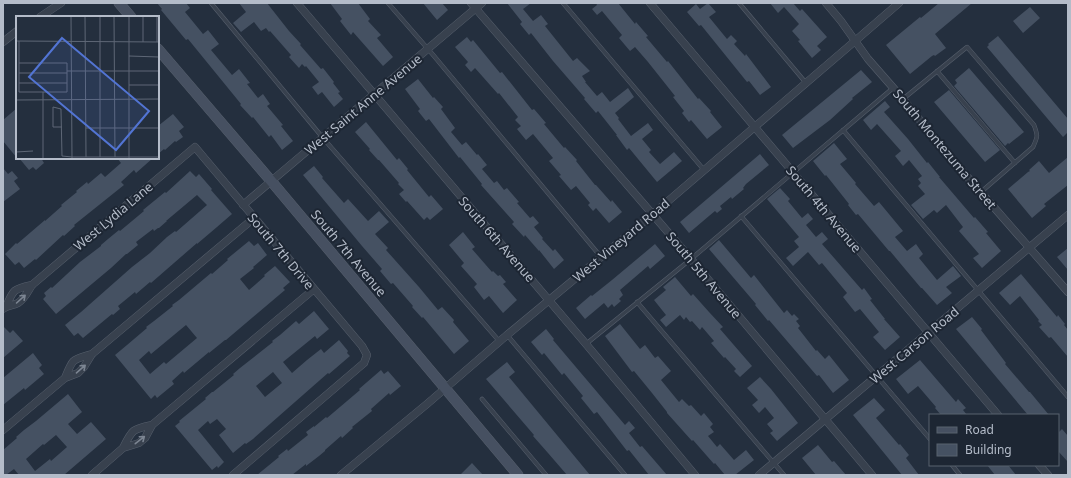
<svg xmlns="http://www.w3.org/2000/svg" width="1071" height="478" viewBox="0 0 1071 478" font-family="'Noto Sans',sans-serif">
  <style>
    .building { fill: #455162; fill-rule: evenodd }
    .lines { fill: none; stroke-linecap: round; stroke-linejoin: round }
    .lane-casing { stroke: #565f6c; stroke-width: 4.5 }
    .street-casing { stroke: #565f6c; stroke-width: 8 }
    .secondary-casing { stroke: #565f6c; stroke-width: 11 }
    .lane { stroke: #38414e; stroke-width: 3.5 }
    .street { stroke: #38414e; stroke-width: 7 }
    .secondary { stroke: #465061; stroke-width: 10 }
    .oneway { stroke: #7c8592 }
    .labels { text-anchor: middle; stroke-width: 4; stroke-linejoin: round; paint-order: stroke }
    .street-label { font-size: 13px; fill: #b4bcc9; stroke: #1d2633 }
    .inset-road { fill: none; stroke: #5e6776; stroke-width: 1 }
    .view { fill: #5274d3; fill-opacity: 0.15; stroke: #5274d3; stroke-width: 2 }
    .inset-edge { fill: none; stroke: #b4bcc9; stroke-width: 2 }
  </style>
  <rect width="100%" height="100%" fill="#242f3e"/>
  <!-- building -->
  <path class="building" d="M157 3H186L190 8 185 12 203 34 208 30 219 44 211 50 232 75 239 69 250 83 247 84 258 98 263 94 270 104 267 106 283 125 281 126 293 141 282 150 271 135 269 137 253 117 252 118 240 105 241 104 188 39 186 40 161 10 162 9Z
    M239 3H267L289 31 301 44 300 45 321 69 323 68 334 82 333 83 340 92 338 93 343 99 334 107 322 92 318 95 312 87 319 82 306 66 305 67 302 64 299 68 289 57 291 55 270 31 269 32 266 28 261 31 254 22 241 32 233 23 246 12Z
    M330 3H358L370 19 368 21 381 35 377 38 393 57 383 66 353 32 351 35 340 21 342 19Z
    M423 3H442L448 10 437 20Z
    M507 3H531L523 9 533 21 541 15 548 24 545 26 573 61 577 58 590 71 582 76 586 82H585L597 96 602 92 610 102 628 88 634 97 615 113 619 118 618 119 631 136 648 123 653 130 642 139 651 150 649 152 660 164 674 152 682 161 657 182 629 148 627 150 616 135H617L598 111 596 113 584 99 585 98 553 61 531 33 529 35 520 24 522 22Z
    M596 3H618L635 24 636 22 648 36 646 37 667 62 668 61 698 99 699 98 711 111 710 112 722 127 707 139 691 120 689 122 682 113 684 111 673 97 675 96 648 62 635 47 630 51 619 38 622 35 602 11 597 15 592 9 597 5Z
    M708 3 716 12 709 17 727 39 731 35 737 41 734 44 745 56 746 54 771 87 760 95 749 81 747 82 701 25 699 26 687 12 696 4 700 9Z
    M770 3H793L800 11 802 9 827 37 817 46 821 50 812 58 798 41 800 40 792 31 799 24 784 7 778 13Z
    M939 3H972L935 34 946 48 935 56 934 55 932 56 910 74 886 45 920 17 921 18Z
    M1030 7 1040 18 1023 33 1013 21Z
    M998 36 1068 119V132L1063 137 987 47 989 45 988 44Z
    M467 37 471 42 473 40 500 73 502 72 532 110 534 109 546 123 544 124 564 148 565 147 577 160 576 161 595 185H596L611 202 612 200 622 212 609 223 596 208 593 211 588 205 590 203 576 186 571 190 559 176 561 175 549 161 553 158 533 134 526 140 517 129 521 126 515 120 518 117 499 93 498 94 475 68 471 72 465 65 468 62 455 47Z
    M969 68 1024 132 1009 144 1008 143 1005 146 954 86 957 83 955 80Z
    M861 70 872 82 852 98 853 99 830 120 793 148 782 135Z
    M418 79 433 98 434 97 443 107 441 109 455 128 451 132 462 145 466 142 477 155 478 154 487 165 482 169 494 183 497 181 504 190 507 188 519 202 517 203 530 218 533 216 539 223 534 227 543 238 542 239 553 251 555 249 564 260 554 269 539 250V251L525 235 524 237 512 224 514 222 481 185 482 184 460 157 459 158 429 119 426 121 418 111 420 109 405 89Z
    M949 90 1000 150 985 162 934 102Z
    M885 101 890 107 884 112 908 139 927 163 928 162 940 177H939L974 218 975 217 988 232 986 233 1001 251 982 268 973 258 979 254 959 231 963 227 946 205 937 213 934 210 923 219 911 205 925 194 918 186 921 183 918 179 922 176 909 160 903 166 895 156 901 151 877 124 871 130 863 120Z
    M17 108V158L3 141V120Z
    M173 114 184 127 179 131 183 137 176 142 175 141 165 150 164 149 158 154V126Z
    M366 122 397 160 399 158 408 169 407 170 429 197 431 195 443 209 430 220 427 217 424 220 407 201 406 202 399 194 404 190 398 184 399 183 379 160H378L369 150 370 149 355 132Z
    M834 143 847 159 840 164 856 183 855 184 874 206 879 202 903 231 895 237 907 251 916 244 923 254 919 258 937 280 953 266 961 276 946 287 952 293 937 305 922 288H921L905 269 890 251H889L858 214 856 215 848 205 849 204 826 175 825 176 813 161Z
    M760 154 769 165 746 184 743 188 744 189 732 199 731 197 720 206 722 209 717 213 715 211 709 216 689 233 680 222Z
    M1068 157V185L1044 204 1046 206 1032 218 1008 189 1028 172 1030 171 1029 170 1039 161 1049 173Z
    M19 158H41L44 163 36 170 33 167 29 170Z
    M117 158H153L136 173 134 170 121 182 124 185 74 225 75 226 64 236 63 235 36 260 35 259 24 268 19 262 15 265 5 254 16 243 17 244 45 220V221L62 206 61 205 77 192 76 191 87 182 88 184 101 173 105 177 121 163Z
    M314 166 323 177 322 178 344 203 348 199 368 221 379 211 389 222 375 234 388 248 386 250 419 287 438 310 442 307 454 320 453 322 469 341 454 354 423 317 422 318 412 307 413 306 393 283 391 284 380 271 382 269 362 246 303 175Z
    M3 168 8 174 12 171 18 178 14 181 20 189 3 202Z
    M190 171 196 177 199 174 212 189 211 190 232 214 217 227 197 244V243L151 283 150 282 136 294 135 292 118 306 120 309 113 315 112 314 83 338 78 333 74 336 65 325 81 312 132 267 150 253 167 237 175 231 176 232 207 205 197 195 166 221H167L159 228H158L154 231 153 229 136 242 138 245 127 254H126L111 268 56 314 43 299 46 296 44 293 51 287 52 288 80 262 101 246V245L108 239 119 230 120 231 144 211 143 210 165 192 166 193Z
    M780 188 790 199 788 201 802 218 808 213 813 219 806 225 816 237 822 232 828 239 822 244 862 290 864 288 872 299 870 300 885 319H884L900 337 885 350 873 337 879 332 860 309 855 312 843 297 847 293 822 263 819 265 808 252 793 266 786 258 799 247 794 241 799 237 767 199Z
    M463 232 475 247 472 249 492 272 493 271 498 276 500 275 506 282 503 284 517 300 503 313 489 296 484 300 474 287 477 284 461 266 464 263 449 245Z
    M719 240 751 278 754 275 784 313 787 310 792 316 794 314 799 319 796 321 800 326 798 328 816 351 817 350 825 359 829 355 849 380 833 393 819 375 817 376 769 320 768 321 755 305 756 304 709 249Z
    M249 241 254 246 258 243 267 255 253 267 254 268 240 279 249 290 265 276 264 275 275 266 290 282 283 288 285 290 226 340H225L209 353V352L184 373 183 371 172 381 174 384 157 398 155 395 151 399 115 355 127 345 147 328 146 327 154 321 173 306 172 305 179 300 211 273 212 274 228 260 227 259ZM186 325 197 338 166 364 164 362 150 374 139 360 149 351 151 354Z
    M655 244 665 256 650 269 648 266 620 290 623 295 619 299 621 301 614 307 612 304 608 308 604 303 585 319 576 308 591 295 592 296 612 280Z
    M1068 248V270L1057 257Z
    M1021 274 1057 317 1058 315 1065 324 1064 325 1068 330V357L1051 337 1049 338 1039 327 1042 325 1038 321 1039 320 1020 296 1010 305 999 293Z
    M675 277 691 296 693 294 709 312 723 327 720 329 752 366 740 377 734 371 736 369 725 357 724 358 711 343 714 341 702 327 700 330 692 321 690 322 686 317 684 320 680 315 666 327 660 320 666 315 654 300 666 290 663 287Z
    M314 311 329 329 317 339 315 336 283 362 292 373 307 360 321 349 324 353 339 340 348 351 347 353 350 356 329 374 328 373 253 439 246 444 245 443 233 453 219 435 226 429 217 419 210 424 208 421 198 430 224 462 218 468 217 466 212 470 175 426 180 422 179 421 206 399 205 398 212 392H213L234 375 233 374 240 368 273 342 272 341 280 335 296 321 299 324ZM273 372 282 383 265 397 256 386Z
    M972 317 982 329 981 330 1006 363 1005 364 1029 392H1030L1049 415H1028L956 329Z
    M620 324 640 349 645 345 655 358 658 356 671 371 661 380 679 402 682 399 689 406 691 405 701 416 704 413 713 424 710 427 714 432 708 436 717 447 720 444 734 460 746 450 754 460 735 475H725L715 463 714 464 693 440 692 441 667 413V412L652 393 634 371 632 372 605 336Z
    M3 326 10 333 13 330 23 341 3 358Z
    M546 329 554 339 553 340 625 425 629 421 635 428 629 433 640 447 642 446 667 475H649L629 450 627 451 597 412 594 414 581 398 583 396 564 373 562 375 544 353 542 355 531 342Z
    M33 353 42 365 39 368 44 374 25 390 24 388 3 405V378Z
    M920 360 956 402 958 399 966 408 963 410 967 415H941L935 408 936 407 918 386 908 394 896 379Z
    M507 362 515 372 509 377 590 475H567L548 453 533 436 534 435 486 379Z
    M381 370 384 374 388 371 401 386 390 395 389 393 371 409 372 411 352 427 353 428 342 438 341 436 325 450V451L319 456 306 466V464L292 475H257L279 457 278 456 287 449 288 451 308 435 306 432 314 426V427L326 417 327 418 360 390 359 389Z
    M760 377 771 389 798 423 777 441 770 433 773 431 767 424 774 418 765 407 759 413 752 405 758 400 747 388Z
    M68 394 82 412 68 424 77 434 91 422 106 439 64 475H19L14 469 6 475H3V450L17 438 16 437 24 430 36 421ZM56 435 67 447 51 461 50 459 35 471 26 459 43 444 44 445Z
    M874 398 885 410 876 418 899 445 900 444 909 455 906 458 919 475H902L853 415Z
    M1062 429 1068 436V462L1058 451V433Z
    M818 445 832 462 834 461 846 475H816L802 458Z
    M472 463 483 475H460Z
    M987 465H1008L1016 475H995Z"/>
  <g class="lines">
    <defs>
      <path id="lane" d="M211 3 323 138 500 342
        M388 3 434 56 601 257
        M563 3 704 170
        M739 3 806 83
        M937 71 1015 163
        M903 99 967 47 1034 125C1038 136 1038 136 1033 147L981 192
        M843 130 1068 397
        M741 216 930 439
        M637 302 784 475
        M507 335 625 475
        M586 344 691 259 893 88
        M482 399 546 475
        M952 465 960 475"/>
      <path id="street" d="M297 3 586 344 695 475
        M471 3 691 259 872 475
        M650 3 998 415
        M826 3 841 21 868 59 903 99 943 149 1068 292
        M40 17 61 3
        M3 42 17 31
        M243 205 482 3
        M6 307C13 290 13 289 32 285
        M3 309C8 305 13 306 18 303 25 299 28 291 32 285L195 147 362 346 367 355 364 363 233 475
        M65 378C73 358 72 360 92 354
        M3 430 65 378 78 373 84 367 92 354 254 218
        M123 448C132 430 132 429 152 425
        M1039 465 1048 475
        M92 475 123 448 139 443 145 438 152 425 314 289
        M341 475 427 404 507 335 653 214 855 41 899 3
        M759 475 1068 215"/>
      <path id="secondary" d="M119 3 131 17
        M158 49 272 182 518 475"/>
    </defs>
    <!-- lane casing -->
    <use href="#lane" class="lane-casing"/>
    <!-- street casing -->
    <use href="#street" class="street-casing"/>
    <!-- secondary casing -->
    <use href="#secondary" class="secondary-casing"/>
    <!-- lane -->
    <use href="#lane" class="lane"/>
    <!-- street -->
    <use href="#street" class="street"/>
    <!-- secondary -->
    <use href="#secondary" class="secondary"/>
  </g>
  <!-- one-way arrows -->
  <defs><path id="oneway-shaft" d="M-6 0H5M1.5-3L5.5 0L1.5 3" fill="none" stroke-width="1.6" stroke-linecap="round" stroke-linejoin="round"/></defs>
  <g class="oneway">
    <use href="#oneway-shaft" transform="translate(21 299) rotate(-42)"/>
    <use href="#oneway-shaft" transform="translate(81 369) rotate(-41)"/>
    <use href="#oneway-shaft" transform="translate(140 440) rotate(-38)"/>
  </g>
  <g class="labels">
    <!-- street labels -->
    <g class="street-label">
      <text transform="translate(363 104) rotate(-40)" y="5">West Saint Anne Avenue</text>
      <text transform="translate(945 149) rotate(50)" y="5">South Montezuma Street</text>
      <text transform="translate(824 209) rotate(50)" y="5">South 4th Avenue</text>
      <text transform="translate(113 216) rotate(-40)" y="5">West Lydia Lane</text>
      <text transform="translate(497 239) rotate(49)" y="5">South 6th Avenue</text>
      <text transform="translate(621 240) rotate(-40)" y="5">West Vineyard Road</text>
      <text transform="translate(281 251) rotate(50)" y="5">South 7th Drive</text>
      <text transform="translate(349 253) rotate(50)" y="5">South 7th Avenue</text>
      <text transform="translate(704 275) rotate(50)" y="5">South 5th Avenue</text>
      <text transform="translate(914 345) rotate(-40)" y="5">West Carson Road</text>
    </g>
  </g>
  <!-- overview -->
  <g transform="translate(16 16)">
    <rect width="143" height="143" fill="#242f3e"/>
    <path class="inset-road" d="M55 0 56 143M69 0 70 141M84 0V141M98 0 99 141M113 0V143M127 0V26M141 0V26M0 25 143 26M3 25V76H51V47H3M113 40 143 41M51 55H143M3 57H51M3 67H51M113 69H143M27 76V143M0 84 143 83M46 111H37V91L45 93V95L46 140 56 141M70 112H143M0 136 17 135M56 141H143"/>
    <path class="view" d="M46 22 133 95 100 134 13 61Z"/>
    <rect width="143" height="143" class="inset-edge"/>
  </g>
  <!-- border -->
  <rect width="1071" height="478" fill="none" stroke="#b4bcc9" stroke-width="8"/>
  <!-- legend -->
  <rect x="929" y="414" width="130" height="52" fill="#1d2633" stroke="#59626f"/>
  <rect x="937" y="427" width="20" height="6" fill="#465061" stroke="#59626f"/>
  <text x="965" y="434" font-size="12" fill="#b4bcc9">Road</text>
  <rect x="937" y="444" width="20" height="12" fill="#455162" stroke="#59626f"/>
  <text x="965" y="454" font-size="12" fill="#b4bcc9">Building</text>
</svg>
